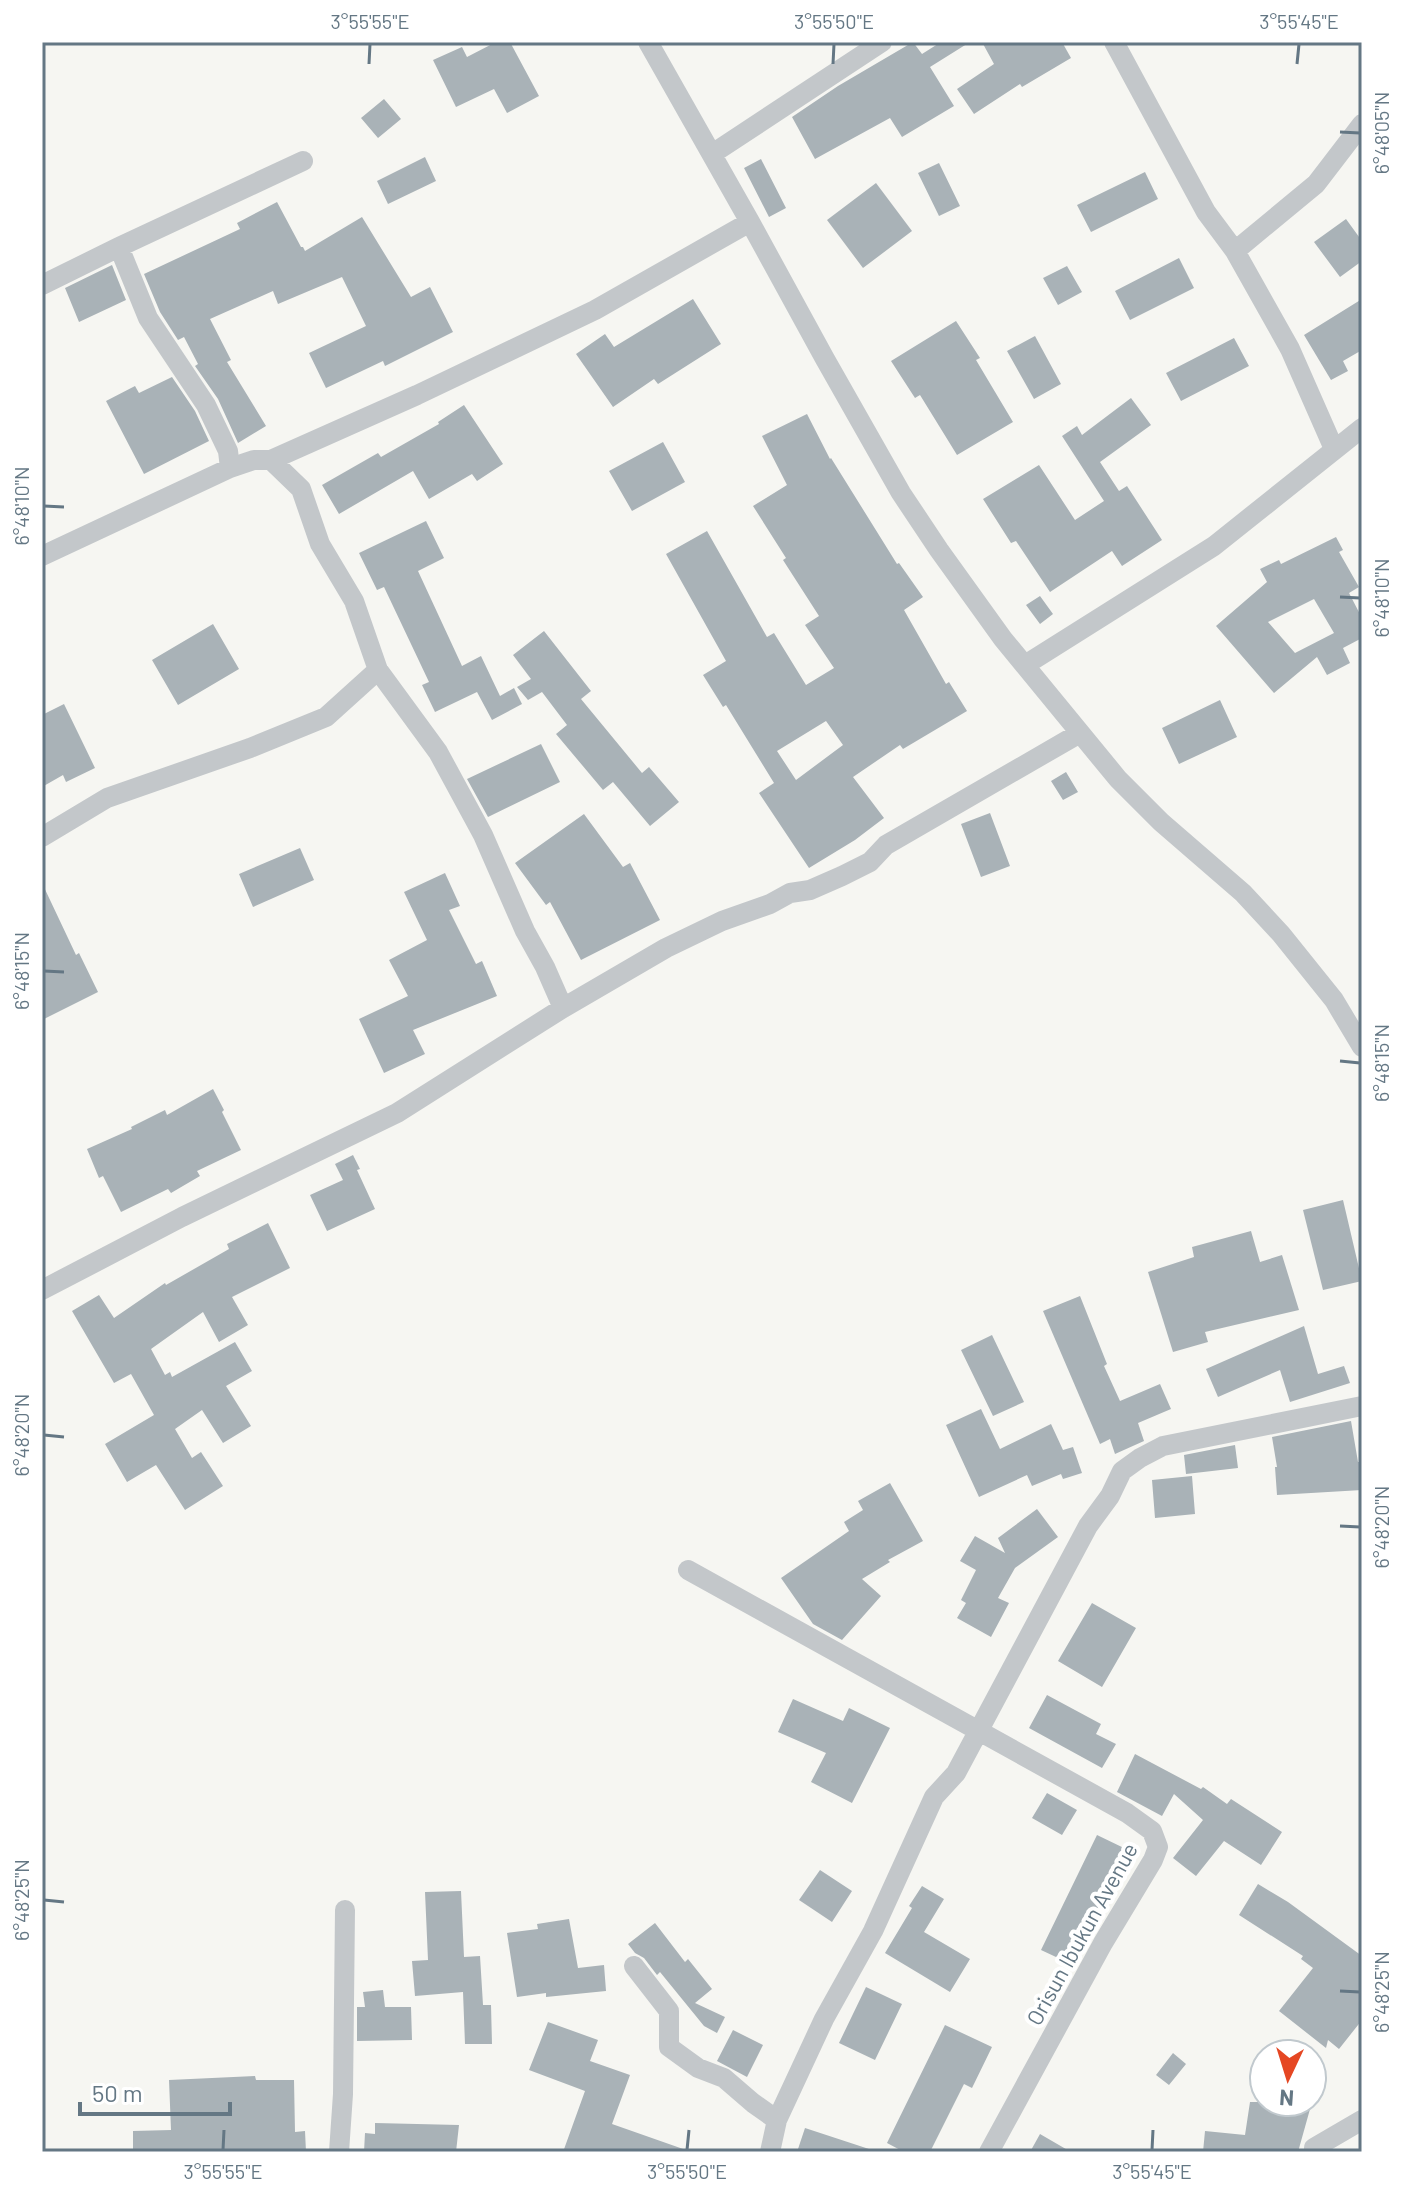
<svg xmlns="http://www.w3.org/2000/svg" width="1404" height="2194" viewBox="0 0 1404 2194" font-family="Barlow,sans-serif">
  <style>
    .building { fill: #a9b2b7; fill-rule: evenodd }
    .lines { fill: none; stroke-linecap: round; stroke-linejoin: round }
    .street { stroke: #c3c7ca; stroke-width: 20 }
    .ticks { fill: none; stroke: #647784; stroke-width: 3 }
    .labels { text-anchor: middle; stroke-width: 8; stroke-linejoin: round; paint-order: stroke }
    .street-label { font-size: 22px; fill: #647784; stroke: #fff }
    .neatline { fill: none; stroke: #647784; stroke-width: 3 }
    .ticks-label { font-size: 20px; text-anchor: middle; fill: #647784 }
  </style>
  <rect width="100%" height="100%" fill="#f6f6f2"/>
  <!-- building -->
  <path class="building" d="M496 42H510L539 96 507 113 494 89 456 107 433 60 462 47 467 57Z
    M913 42 922 54 941 42H970L930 67 954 106 902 137 890 118 815 159 792 117 838 86Z
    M982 42H1062L1071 58 1022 87 1020 84 974 114 957 89 994 64Z
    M384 99 401 119 378 138 361 118Z
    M425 157 436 181 388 204 377 181Z
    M761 159 786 208 769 217 744 168Z
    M939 163 960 206 939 216 918 173Z
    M1145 172 1158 199 1091 232 1077 205Z
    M876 183 912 231 863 268 827 220Z
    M277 202 301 247H303L305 251 362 217 411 297 430 287 453 332 385 366 383 361 326 388 309 353 366 326 342 277 278 304 273 291 210 319 231 360 227 362 266 426 238 443 218 399 195 366 198 364 184 337 178 340 160 312 144 274 240 229 237 223Z
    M1346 219 1362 241V261L1340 277 1314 242Z
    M1179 258 1194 288 1130 320 1115 291Z
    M112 265 126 300 79 322 65 288Z
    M1067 266 1082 292 1058 305 1043 278Z
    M693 299 721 344 658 384 654 379 613 407 576 354 605 334 614 347Z
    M1362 299V350L1343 361 1348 371 1331 380 1304 335Z
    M956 321 980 358 976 360 1013 422 957 455 920 395 915 398 891 361Z
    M1035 336 1061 384 1034 399 1007 351Z
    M1234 338 1249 366 1181 401 1166 373Z
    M172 377 195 411 209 441 144 474 106 401 135 386 139 393Z
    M1131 398 1151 425 1100 462 1119 491 1127 486 1162 540 1122 566 1112 551 1050 592 1016 541 1011 543 983 499 1039 465 1075 520 1104 501 1062 436 1077 426 1082 435Z
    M464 405 503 464 477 481 472 474 429 499 413 471 339 514 322 485 378 453 381 457 439 424 438 422Z
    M807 414 830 459 831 458 897 564 899 563 923 597 904 610 946 684 949 682 967 711 903 749 900 745 853 777 884 818 855 840 809 868 759 793 774 783 726 705 723 707 703 675 726 661 666 554 707 531 767 637 774 633 806 685 834 668 805 625 819 616 783 560 786 558 753 506 787 485 762 436ZM826 721 843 745 796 780 777 751Z
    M663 442 685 482 632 511 609 471Z
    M426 521 444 558 418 571 462 666 481 656 500 696 514 688 522 704 492 720 477 692 435 712 422 685 429 682 384 587 377 590 359 553Z
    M1336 537 1343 550 1339 552 1359 587 1349 593 1362 618V638L1343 648 1350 663 1327 675 1317 657 1274 693 1216 626 1267 582 1260 569 1279 560 1281 564ZM1314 599 1334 633 1295 653 1268 622Z
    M1040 596 1053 614 1040 624 1026 605Z
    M213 624 239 669 178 705 152 660Z
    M544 631 591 691 581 699 642 773 649 767 679 802 650 826 613 782 603 790 556 734 567 725 542 692 528 700 517 687 531 679 513 655Z
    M1220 700 1237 737 1179 764 1162 728Z
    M64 704 95 768 66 782 63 775 42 787V715Z
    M541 744 560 782 488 817 467 779Z
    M1066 772 1078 792 1063 800 1051 781Z
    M990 813 1010 866 981 877 961 824Z
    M584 814 623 867 630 863 660 920 581 960 550 902 546 905 515 863Z
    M300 848 314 880 253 907 239 874Z
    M445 873 460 906 449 910 476 964 482 961 497 996 413 1030 425 1054 384 1073 359 1019 408 996 389 960 427 940 404 892Z
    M42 883 76 955 79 953 98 992 42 1020Z
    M213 1089 224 1110 222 1112 241 1150 197 1171 200 1176 171 1193 168 1189 121 1212 103 1176 99 1178 87 1149 132 1129 131 1127 165 1110 167 1115Z
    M353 1155 360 1169 357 1170 375 1209 327 1231 310 1195 343 1180 335 1164Z
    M1343 1200 1362 1281 1323 1290 1303 1210Z
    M268 1223 290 1268 232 1297 248 1325 219 1342 203 1312 151 1349 165 1375 170 1372 172 1377 235 1342 252 1371 226 1386 251 1426 223 1443 202 1410 175 1429 192 1458 201 1452 223 1486 185 1510 156 1465 127 1482 105 1444 154 1415 131 1374 114 1383 72 1311 99 1295 114 1318 165 1283 166 1285 229 1249 227 1244Z
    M1251 1231 1260 1262 1282 1255 1299 1310 1205 1332 1208 1342 1173 1352 1148 1272 1194 1257 1192 1247Z
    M1080 1296 1107 1364 1104 1366 1120 1401 1160 1384 1171 1409 1138 1423 1144 1441 1115 1454 1110 1439 1100 1444 1043 1311Z
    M1304 1326 1318 1374 1344 1366 1350 1383 1290 1402 1280 1370 1218 1397 1206 1369Z
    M992 1335 1024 1402 993 1416 961 1350Z
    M981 1409 1000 1449 1051 1424 1063 1450 1073 1447 1082 1473 1063 1479 1061 1474 1032 1486 1027 1475 979 1497 946 1425Z
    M1351 1421 1358 1462H1362V1490L1277 1495 1275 1467H1277L1272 1437Z
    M1235 1445 1238 1468 1186 1474 1184 1455Z
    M1192 1476 1195 1514 1155 1518 1152 1480Z
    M890 1483 923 1541 888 1560 890 1562 862 1579 881 1596 842 1640 813 1624 781 1578 849 1531 844 1522 863 1510 858 1501Z
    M1037 1509 1058 1537 1015 1568 998 1598 1009 1603 991 1637 957 1618 966 1603 961 1600 976 1570 960 1561 975 1536 1005 1553 998 1538Z
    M1092 1603 1136 1628 1102 1687 1058 1661Z
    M1047 1695 1101 1724 1096 1734 1116 1744 1102 1768 1029 1728Z
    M793 1699 843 1721 849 1708 890 1728 852 1803 811 1782 826 1753 778 1732Z
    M1135 1754 1201 1789 1203 1787 1227 1804 1231 1799 1282 1832 1261 1865 1224 1841 1196 1876 1173 1858 1203 1820 1174 1794 1162 1816 1117 1792Z
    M1047 1793 1077 1810 1062 1835 1032 1818Z
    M1097 1835 1126 1849 1071 1964 1041 1950Z
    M820 1870 852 1891 832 1922 799 1900Z
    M1258 1884 1288 1902 1362 1956V2020L1339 2049 1328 2040 1326 2048 1279 2011 1313 1968 1301 1959 1303 1956 1239 1915Z
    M922 1886 944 1899 924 1932 970 1959 950 1992 885 1953 912 1908 909 1906Z
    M461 1891 464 1957 480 1956 483 2005H491L492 2044H465L463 1992 415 1996 412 1961 428 1960 425 1892Z
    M569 1919 578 1968 604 1965 606 1991 546 1997V1993L517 1997 507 1933 538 1929 537 1924Z
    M655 1923 685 1962 688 1959 712 1989 695 2003 725 2017 717 2033 704 2026 660 1972 657 1975 644 1958 635 1953 628 1944Z
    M866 1987 902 2004 875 2060 839 2043Z
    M383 1990 385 2007H411L412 2040 357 2041V2007H365L363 1992Z
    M548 2022 598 2040 590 2061 630 2075 612 2124 686 2150 685 2152H563L585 2091 529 2070Z
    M945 2025 992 2047 972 2088 964 2084 930 2152H904L887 2143Z
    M733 2030 763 2045 747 2077 717 2061Z
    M1173 2053 1186 2064 1169 2085 1156 2075Z
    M255 2076 256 2080H294L295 2132 305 2131 306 2152H133V2131L171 2130 169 2080Z
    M1250 2102H1312L1298 2152H1203L1205 2131 1245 2135Z
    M375 2123 459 2125 456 2152H364L365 2133 375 2134Z
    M805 2128 869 2149 868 2152H797Z
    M1040 2134 1071 2152H1030Z"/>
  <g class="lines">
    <!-- street -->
    <path class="street" d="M648 42 750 222 825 359 901 493 939 550 1003 639 1118 779 1161 822 1243 893 1281 934 1334 1000 1362 1047
      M1114 42 1206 212 1235 251 1290 349 1334 449
      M712 154 882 42
      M119 247 148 318 206 405 228 451 230 468 254 460H271L301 489 320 544 354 601 378 670 438 752 483 835 525 931 545 967 563 1008
      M1235 251 1316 184 1362 124
      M42 285 119 247 303 161
      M271 460 417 395 595 310 750 222
      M42 556 230 468
      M1025 665 1214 546 1362 428
      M42 837 107 798 250 748 326 717 378 670
      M42 1290 182 1217 397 1113 563 1008 666 948 722 921 770 904 790 893 810 890 842 876 870 862 886 845 1080 733
      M688 1570 1127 1813 1152 1831 1158 1847 1153 1860 1103 1943 989 2152
      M634 1966 669 2011V2047L698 2068 724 2078 753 2103 777 2120
      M339 2152 343 2094 345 1910
      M770 2152 777 2120 824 2019 873 1931 934 1797 956 1773 1088 1526 1110 1496 1122 1471 1140 1458 1163 1446 1362 1406
      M1314 2152V2148L1362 2120"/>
  </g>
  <!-- ticks -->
  <path class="ticks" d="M369 64 370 44M833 64 834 44M1297 64 1299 44M1340 132 1360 133M44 506 64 507M1340 597 1360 598M44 971 64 972M1340 1061 1360 1063M44 1435 64 1437M1340 1526 1360 1527M44 1900 64 1902M1340 1991 1360 1992M223 2150 224 2130M687 2150 689 2130M1152 2150 1153 2130"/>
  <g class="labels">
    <!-- street labels -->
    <g class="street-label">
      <text transform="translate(1082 1934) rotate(-61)" y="8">Orisun Ibukun Avenue</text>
    </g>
  </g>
  <!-- border -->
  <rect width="1404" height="2194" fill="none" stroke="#ffffff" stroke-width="88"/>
  <!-- north arrow -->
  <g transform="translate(1288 2078) rotate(184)"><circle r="38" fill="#ffffff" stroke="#c1c9ce" stroke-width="2"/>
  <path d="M0-6L14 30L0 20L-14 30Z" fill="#e54723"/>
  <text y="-12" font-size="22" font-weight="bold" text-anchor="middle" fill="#647784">N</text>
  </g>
  <!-- scale -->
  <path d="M80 2102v12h150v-12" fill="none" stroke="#647784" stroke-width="4"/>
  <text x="92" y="2102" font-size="24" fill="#647784" stroke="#ffffff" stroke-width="6" paint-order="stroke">50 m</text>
  <rect x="44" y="44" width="1316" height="2106" class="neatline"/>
  <g class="ticks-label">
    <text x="370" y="29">3°55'55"E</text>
    <text x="834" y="29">3°55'50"E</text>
    <text x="1299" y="29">3°55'45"E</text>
    <text transform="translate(1382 133) rotate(-90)" y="7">6°48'05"N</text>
    <text transform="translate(22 506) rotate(-90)" y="7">6°48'10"N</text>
    <text transform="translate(1382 598) rotate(-90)" y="7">6°48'10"N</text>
    <text transform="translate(22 971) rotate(-90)" y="7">6°48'15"N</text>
    <text transform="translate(1382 1063) rotate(-90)" y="7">6°48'15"N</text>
    <text transform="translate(22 1435) rotate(-90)" y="7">6°48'20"N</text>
    <text transform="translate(1382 1527) rotate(-90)" y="7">6°48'20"N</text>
    <text transform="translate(22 1900) rotate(-90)" y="7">6°48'25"N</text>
    <text transform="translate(1382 1992) rotate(-90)" y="7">6°48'25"N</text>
    <text x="223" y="2179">3°55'55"E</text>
    <text x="687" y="2179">3°55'50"E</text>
    <text x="1152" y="2179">3°55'45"E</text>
  </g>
</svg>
